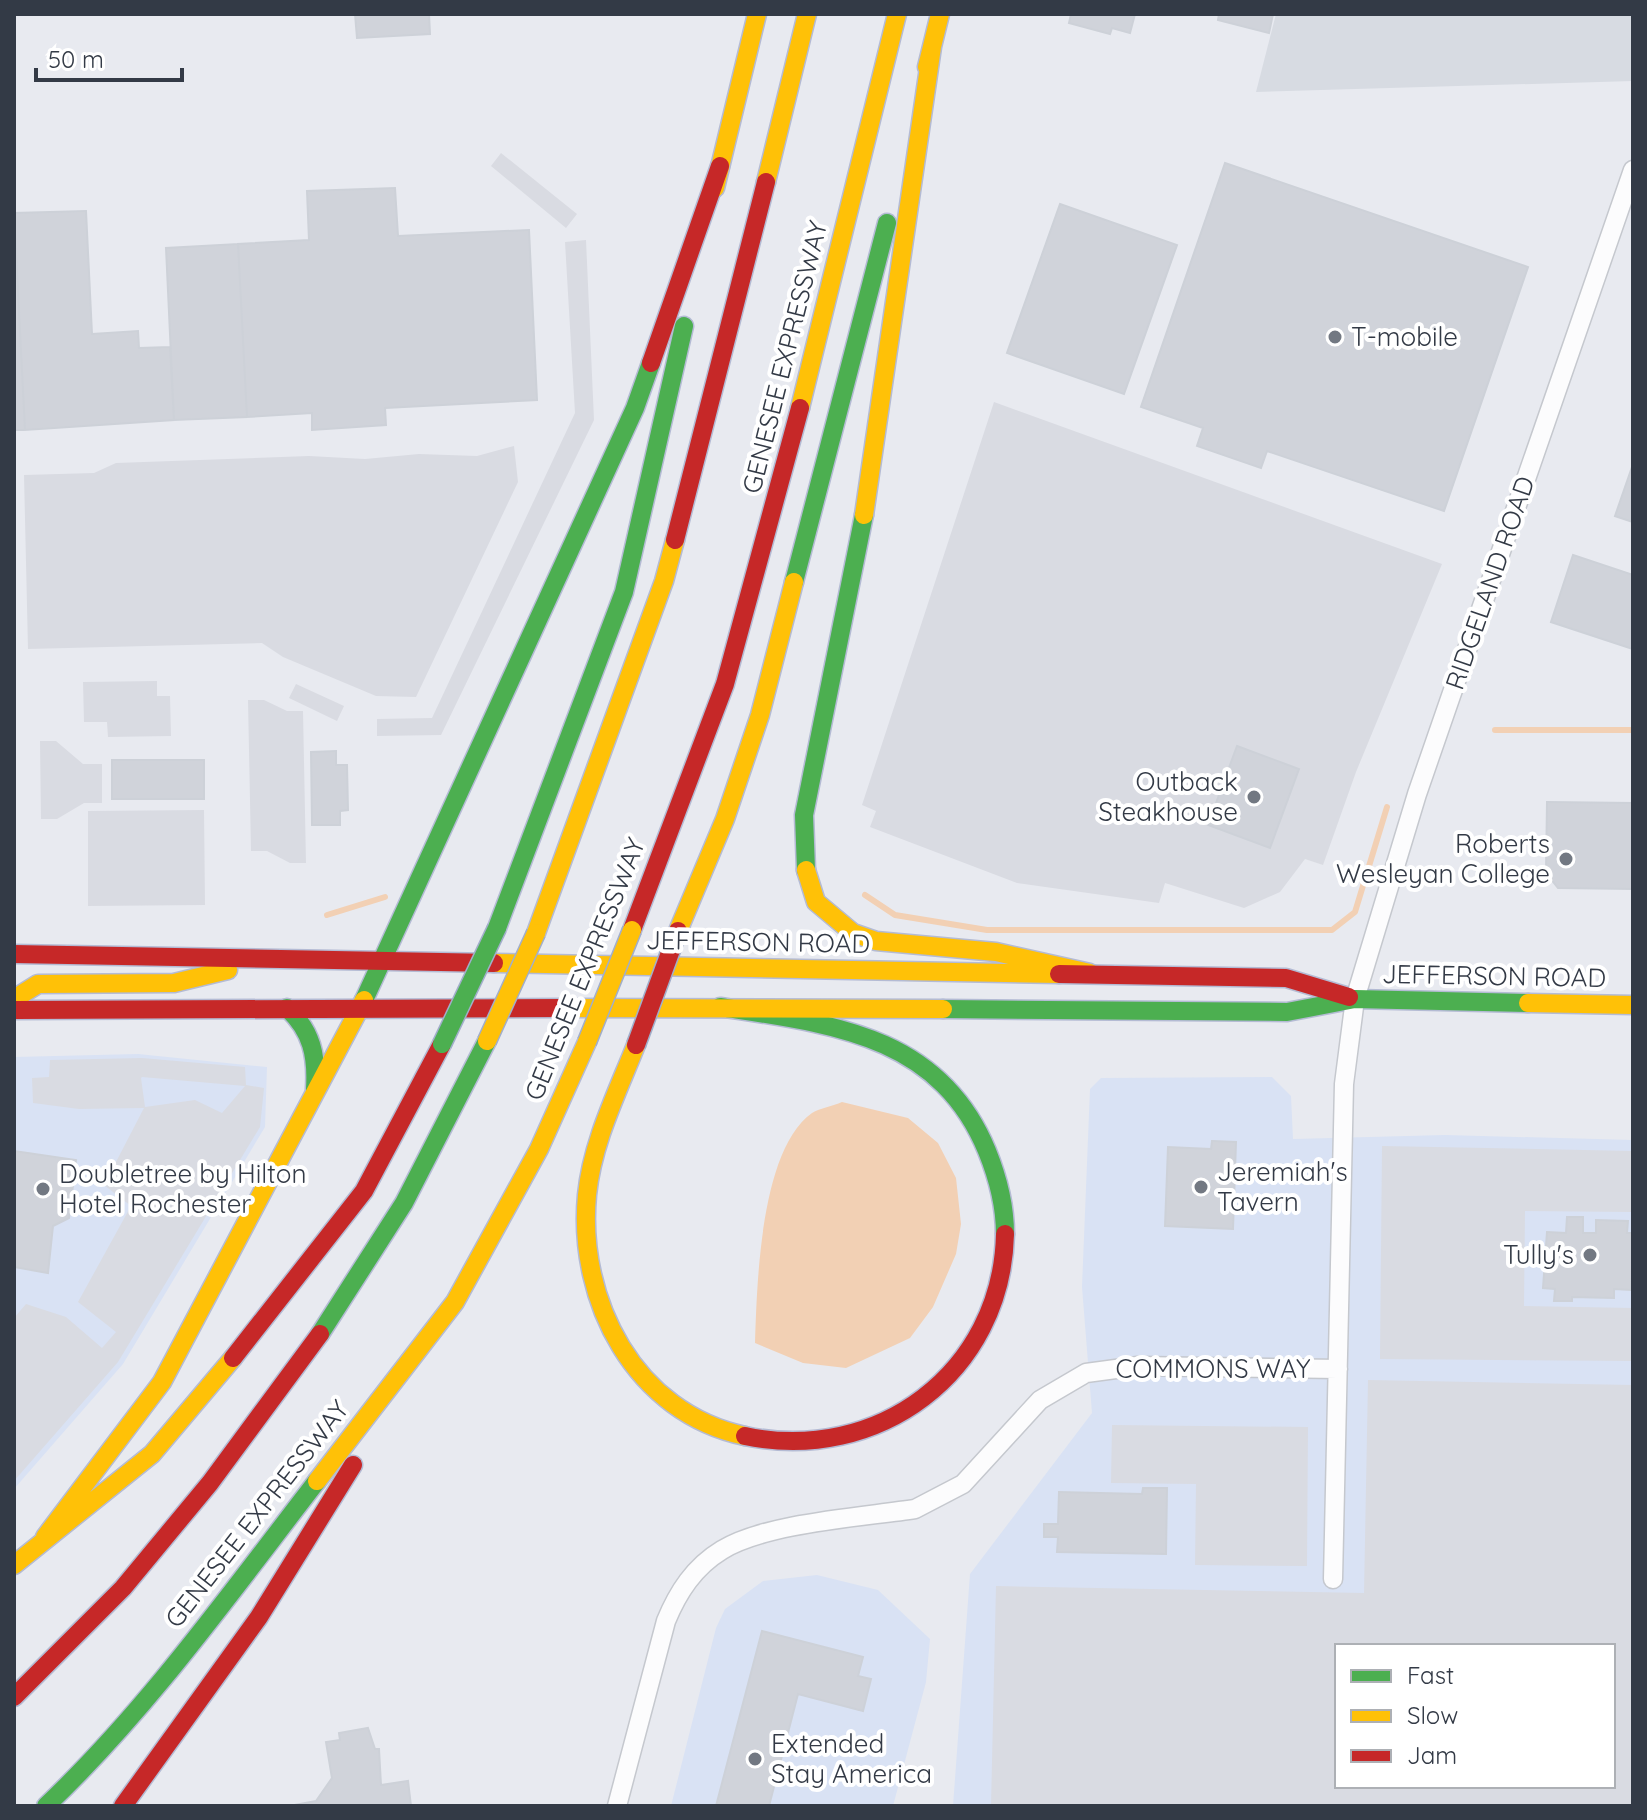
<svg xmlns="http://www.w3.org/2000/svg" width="1647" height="1820" viewBox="0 0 1647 1820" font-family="Quicksand,sans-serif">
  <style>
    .commercial { fill: #d9e2f4; fill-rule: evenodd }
    .industrial { fill: #d7dbe2 }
    .parking { fill: #d9dbe2; fill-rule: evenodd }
    .water { fill: #f2d0b4 }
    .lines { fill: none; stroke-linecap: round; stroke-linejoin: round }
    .stream { stroke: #f2d0b4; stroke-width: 6 }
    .building { fill: #d0d3da; stroke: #cdd1d8; stroke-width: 2 }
    .street-casing { stroke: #c5c8ce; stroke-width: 21 }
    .fast-casing { stroke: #b4bbd4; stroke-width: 21 }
    .slow-casing { stroke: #b4bbd4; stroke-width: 21 }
    .jam-casing { stroke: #b4bbd4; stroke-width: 21 }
    .street { stroke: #fcfcfd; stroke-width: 18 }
    .fast { stroke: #4caf50; stroke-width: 18 }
    .slow { stroke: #ffc107; stroke-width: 18 }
    .jam { stroke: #c62828; stroke-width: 18 }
    .fast-bridge-casing { stroke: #a1aeca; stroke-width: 21; stroke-linecap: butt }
    .slow-bridge-casing { stroke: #a1aeca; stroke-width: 21; stroke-linecap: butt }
    .jam-bridge-casing { stroke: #a1aeca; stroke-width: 21; stroke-linecap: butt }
    .fast-bridge { stroke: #4caf50; stroke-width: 18 }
    .slow-bridge { stroke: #ffc107; stroke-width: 18 }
    .jam-bridge { stroke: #c62828; stroke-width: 18 }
    .poi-dot { fill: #727882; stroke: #fff; stroke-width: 3 }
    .labels { text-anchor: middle; stroke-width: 8; stroke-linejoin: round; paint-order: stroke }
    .poi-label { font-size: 26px; fill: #333a46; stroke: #fff; text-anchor: start }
    .street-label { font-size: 26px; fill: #333a46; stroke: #fff }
  </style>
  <rect width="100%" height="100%" fill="#e8eaf0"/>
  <!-- commercial -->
  <path class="commercial" d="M138 1054 267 1067 265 1127 123 1364 14 1489V1057Z
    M1272 1077 1291 1096 1293 1139 1445 1135 1633 1140V1806H953L970 1574 1092 1413 1082 1287 1090 1089 1101 1078ZM1337 1646H1613V1786H1337Z
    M817 1575 878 1590 930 1639 926 1682 893 1806H671L716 1628 725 1609 763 1581Z"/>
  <!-- industrial -->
  <path class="industrial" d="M1276 14H1633V81L1256 92Z"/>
  <!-- parking -->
  <path class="parking" d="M501 153 577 214 566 228 491 166Z
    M586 240 594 420 441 735 377 736V719L432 718 575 413 565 242Z
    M994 402 1442 564 1356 772 1323 865 1305 859 1280 892 1244 908 1165 883 1159 903 1017 883 870 827 876 811 862 805Z
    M514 446 518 482 416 697 376 696 283 657 262 643 28 649 24 475 94 473 116 463 309 456 365 459 419 454 477 456Z
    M157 681V696H170L171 736 108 737 107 722H84L83 682Z
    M296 684 344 706 337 721 289 698Z
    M248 700H264L287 711H303L306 863H290L267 851H251Z
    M40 741H56L83 764H102V803H84L57 819H41Z
    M204 810 205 905 88 906V811Z
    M142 1058 245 1067 246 1085 264 1088 260 1127 118 1362 14 1481V1318L26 1304 66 1317 102 1348 116 1332 78 1302 131 1206 104 1185 144 1108 79 1109 33 1103 32 1078 49 1077 50 1060ZM141 1078 142 1077 245 1086 222 1113 195 1100 145 1107Z
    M1382 1146 1633 1151V1212L1525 1211 1524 1306 1633 1308V1361L1380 1359Z
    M1368 1380 1633 1385V1806H991L996 1586 1364 1593ZM1337 1646H1613V1786H1337Z
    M1112 1425 1308 1427 1307 1566 1195 1565 1196 1484 1111 1483Z"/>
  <!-- water -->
  <path class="water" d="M842 1102 908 1118 938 1143 956 1178 961 1224 956 1254 933 1307 910 1338 846 1368 803 1363 755 1343C757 1284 760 1150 812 1113 820 1108 833 1106 842 1102Z"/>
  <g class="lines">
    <!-- stream -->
    <path class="stream" d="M1495 730H1633
      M865 895 895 915 987 930H1332L1355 912 1387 807
      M327 915 385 897"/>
  </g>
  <!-- building -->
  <path class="building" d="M355 14H429L430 34 357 38Z
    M1071 14H1135L1130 33 1112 28 1110 34 1069 23Z
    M1219 14H1273L1269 33 1218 20Z
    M1225 163 1528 267 1444 511 1267 451 1261 468 1197 446 1203 428 1141 407Z
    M395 188 398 236 529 230 537 400 385 408 386 425 312 430V413L247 417 238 244 309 240 307 191Z
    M1060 204 1177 245 1124 394 1007 353Z
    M86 211 92 334 138 331 139 348 170 347 174 420 25 430 14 213Z
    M14 213 25 430H14Z
    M238 244 247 417 174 420 166 248Z
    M1633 464V522L1615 516Z
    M1573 555 1633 575V649L1551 622Z
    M1237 746 1299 769 1270 848 1208 825Z
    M336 751V765H347L348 810 340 811V825H312L311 752Z
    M112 760H204V799H112Z
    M1547 802 1633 803V889L1558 888 1546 873Z
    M1212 1141 1236 1142 1233 1229 1165 1226 1168 1147 1211 1149Z
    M14 1151 76 1160 69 1218 53 1226 48 1273 14 1267Z
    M1567 1217H1583V1233H1596V1220L1628 1221 1627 1233H1633L1631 1290 1614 1289V1298L1572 1297V1301H1554L1555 1289 1543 1288 1547 1232 1566 1233Z
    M1143 1488H1167L1166 1554 1057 1552 1058 1537H1044V1524H1058L1059 1492 1142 1494Z
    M762 1631 863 1657 858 1676 871 1679 863 1711 798 1694 769 1806H716Z
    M368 1728 375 1749H379L381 1785 408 1781 411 1806H289L316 1801 332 1778 326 1742 340 1740 339 1733Z"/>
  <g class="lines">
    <defs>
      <path id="street" d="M1333 1579 1344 1084 1355 999 1417 794 1633 170
        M617 1806 666 1621C678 1592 694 1567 722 1550 766 1523 863 1517 915 1509L963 1484 1040 1400 1086 1373 1138 1366 1338 1369"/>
      <path id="fast" d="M794 582 887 223
        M806 870 804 815 864 515
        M497 928 624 592 684 326
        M364 1000 635 408 651 363
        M720 1007C830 1024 939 1034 987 1151 998 1178 1005 1204 1005 1234
        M287 1008C312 1031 317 1056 315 1089
        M943 1009 1287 1012 1355 999 1528 1003
        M320 1334 404 1203 487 1041
        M46 1806C148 1709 231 1592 317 1481"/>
      <path id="slow" d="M927 67 940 14
        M766 182 807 14
        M715 188 757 14
        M800 408 897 14
        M864 515 932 47
        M806 870 816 902 853 933 876 941 996 952 1090 973
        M678 931 725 819 760 715 794 582
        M536 933 664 581 675 540
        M494 963 1059 974
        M1528 1003 1633 1005
        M14 1008 22 994 38 984 174 983 228 970
        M564 1008 943 1009
        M636 1045C617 1093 592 1143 587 1195 577 1301 635 1413 745 1436
        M317 1481 455 1302 539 1149 587 1042
        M45 1537 162 1382 364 1000
        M14 1565 152 1454 233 1358"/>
      <path id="jam" d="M651 363 720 166
        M675 540 766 182
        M632 930 725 684 800 408
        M14 954 494 963
        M1059 974 1286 978 1349 997
        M14 1010 564 1008
        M233 1358 364 1191 442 1044
        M745 1436C877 1464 1002 1373 1005 1234
        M14 1697 123 1588 210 1483 320 1334
        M123 1806 259 1617 353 1465"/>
    </defs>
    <!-- street casing -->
    <use href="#street" class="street-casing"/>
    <!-- fast casing -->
    <use href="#fast" class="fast-casing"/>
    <!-- slow casing -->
    <use href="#slow" class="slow-casing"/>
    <!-- jam casing -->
    <use href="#jam" class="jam-casing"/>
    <!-- street -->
    <use href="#street" class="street"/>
    <!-- fast -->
    <use href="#fast" class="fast"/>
    <!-- slow -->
    <use href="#slow" class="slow"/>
    <!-- jam -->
    <use href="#jam" class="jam"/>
    <defs>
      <path id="fast-bridge" d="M442 1044 497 928"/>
      <path id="slow-bridge" d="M487 1041 536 933
        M587 1042 632 930"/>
      <path id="jam-bridge" d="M636 1045 678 931"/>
    </defs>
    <!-- fast-bridge casing -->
    <use href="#fast-bridge" class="fast-bridge-casing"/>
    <!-- slow-bridge casing -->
    <use href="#slow-bridge" class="slow-bridge-casing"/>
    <!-- jam-bridge casing -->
    <use href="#jam-bridge" class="jam-bridge-casing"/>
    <!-- fast-bridge -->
    <use href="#fast-bridge" class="fast-bridge"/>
    <!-- slow-bridge -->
    <use href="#slow-bridge" class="slow-bridge"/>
    <!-- jam-bridge -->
    <use href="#jam-bridge" class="jam-bridge"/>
  </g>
  <!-- markers -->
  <g class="poi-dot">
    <circle cx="1335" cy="337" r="8"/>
    <circle cx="1254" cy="797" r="8"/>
    <circle cx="1566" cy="859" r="8"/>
    <circle cx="1201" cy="1187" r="8"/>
    <circle cx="43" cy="1189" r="8"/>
    <circle cx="1590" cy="1255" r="8"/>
    <circle cx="755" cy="1759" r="8"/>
  </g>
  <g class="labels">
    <!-- poi labels -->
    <g class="poi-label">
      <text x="1351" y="346">T-mobile</text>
      <text x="1238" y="791" text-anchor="end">Outback<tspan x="1238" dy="30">Steakhouse</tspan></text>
      <text x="1550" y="853" text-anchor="end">Roberts<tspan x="1550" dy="30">Wesleyan College</tspan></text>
      <text x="1217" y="1181">Jeremiah's<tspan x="1217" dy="30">Tavern</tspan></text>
      <text x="59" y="1183">Doubletree by Hilton<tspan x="59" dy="30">Hotel Rochester</tspan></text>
      <text x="1574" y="1264" text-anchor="end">Tully's</text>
      <text x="771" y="1753">Extended<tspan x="771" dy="30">Stay America</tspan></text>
    </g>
    <!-- street labels -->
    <g class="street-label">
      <text transform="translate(785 357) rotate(-76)" y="9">GENESEE EXPRESSWAY</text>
      <text transform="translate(1490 583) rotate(-71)" y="9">RIDGELAND ROAD</text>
      <text transform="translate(758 942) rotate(1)" y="9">JEFFERSON ROAD</text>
      <text transform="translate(585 969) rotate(-68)" y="9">GENESEE EXPRESSWAY</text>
      <text transform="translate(1494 976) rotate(1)" y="9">JEFFERSON ROAD</text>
      <text x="1213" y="1378">COMMONS WAY</text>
      <text transform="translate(257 1514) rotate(-52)" y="9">GENESEE EXPRESSWAY</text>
    </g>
  </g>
  <!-- border -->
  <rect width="1647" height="1820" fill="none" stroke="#333a46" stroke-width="32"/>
  <!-- legend -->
  <rect x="1335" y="1644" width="280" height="144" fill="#ffffff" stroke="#adb0b5" stroke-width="2"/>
  <rect x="1351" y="1670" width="40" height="12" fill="#4caf50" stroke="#adb0b5" stroke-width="2"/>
  <text x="1407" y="1684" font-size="24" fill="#333a46">Fast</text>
  <rect x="1351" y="1710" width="40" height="12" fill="#ffc107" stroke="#adb0b5" stroke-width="2"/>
  <text x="1407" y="1724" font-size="24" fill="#333a46">Slow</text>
  <rect x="1351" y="1750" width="40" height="12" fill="#c62828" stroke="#adb0b5" stroke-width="2"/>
  <text x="1407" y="1764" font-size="24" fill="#333a46">Jam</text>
  <!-- scale -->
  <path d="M36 68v12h146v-12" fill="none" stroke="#333a46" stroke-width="4"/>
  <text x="48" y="68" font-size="24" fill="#333a46" stroke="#ffffff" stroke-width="6" paint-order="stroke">50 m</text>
</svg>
